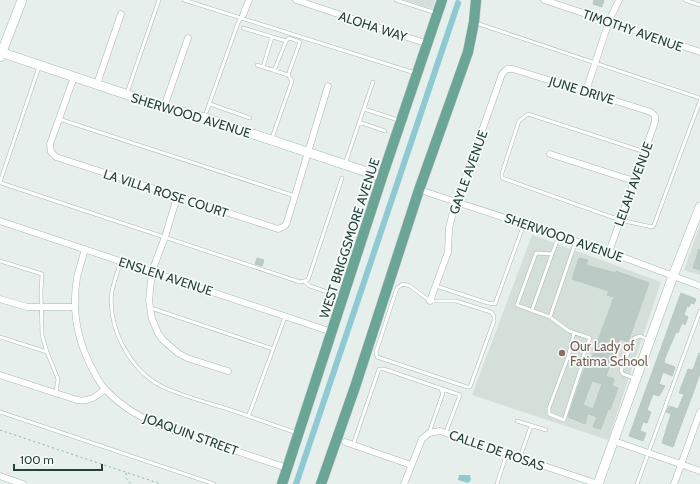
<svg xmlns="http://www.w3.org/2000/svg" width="700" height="484" viewBox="0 0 700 484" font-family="Cabin,sans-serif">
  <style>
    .built { fill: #d4dfda }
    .water { fill: #8ec9d4 }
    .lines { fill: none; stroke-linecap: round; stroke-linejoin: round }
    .canal { stroke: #8ec9d4; stroke-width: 6 }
    .building { fill: #bbcac4; stroke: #b8c9c2; fill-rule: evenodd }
    .lane-casing { stroke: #a8b8b2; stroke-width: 4 }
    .street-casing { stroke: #a8b8b2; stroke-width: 7 }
    .secondary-casing { stroke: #a4bbb3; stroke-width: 10 }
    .primary-casing { stroke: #c2cac8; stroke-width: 11 }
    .path { stroke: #86b3a5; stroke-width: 1; stroke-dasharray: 2 3; stroke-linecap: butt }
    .lane { stroke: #fff; stroke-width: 3 }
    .street { stroke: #fff; stroke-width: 6 }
    .secondary { stroke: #fff; stroke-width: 9 }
    .primary { stroke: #6aa596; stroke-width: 10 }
    .education-dot { fill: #8d6e63; stroke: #f7fbf9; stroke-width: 1.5 }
    .labels { text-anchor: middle; stroke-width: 3.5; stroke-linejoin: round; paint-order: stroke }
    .street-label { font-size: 13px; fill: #24423a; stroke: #f7fbf9 }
    .education-label { font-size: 13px; fill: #785e54; stroke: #f7fbf9; text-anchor: start }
  </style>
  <rect width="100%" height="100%" fill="#e6efeb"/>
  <!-- built -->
  <path class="built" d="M404 0H435L432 9Z
    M700 225V275L684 270Z
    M532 235 661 282 608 440 472 395Z"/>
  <!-- water -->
  <path class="water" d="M459 475H470L471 480 468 483 458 480Z"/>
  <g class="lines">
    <!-- canal -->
    <path class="canal" d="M296 484 458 3"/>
  </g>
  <!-- building -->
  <path class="building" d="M594 0H604L602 7 593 4Z
    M699 249 700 250V270L693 268Z
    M257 258 264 260 262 266 255 264Z
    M579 258 588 260 586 265 616 273V271L649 283 628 342 620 339 606 376 614 379 612 386 618 388 610 410 608 409 601 429 593 427 597 417 588 414 585 424 568 417 585 367 588 368 614 297 607 295 609 291 572 279ZM592 381 602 384 593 409 583 405Z
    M681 293 696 299 694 304 691 303 689 307 687 306 684 315 688 317 685 325 682 323 678 333 676 332 665 358 664 363 675 367 672 376 663 372 659 384 665 386 659 396 653 394 647 410 651 412 647 423 643 422 640 431 646 433 643 441 629 436Z
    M699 353 700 374 673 447 662 443 671 414 666 412 669 406 678 409 684 394 679 393 683 382 688 369 693 370Z"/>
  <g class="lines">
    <defs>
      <path id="lane" d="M184 0 415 73
        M396 0 436 13
        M685 0 700 5
        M476 23 700 98
        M243 28 286 41 289 38 300 42 288 75
        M257 65 288 75 292 81 272 138
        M263 67 272 37
        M274 71 286 41
        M127 93 159 0
        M210 104 250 118
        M364 109 398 120
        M205 116 238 23 242 16
        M59 119 295 196
        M359 122 385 131
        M645 152 528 114 519 121 502 173V178L620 220 652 227 654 225 700 101
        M345 164 373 82
        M0 182 39 67
        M1 183 300 282 308 280 342 178
        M559 236 552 254 536 253 517 305 550 317 569 331 590 338 581 362V368L564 420 549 414V408L568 357 574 333
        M0 261 42 274 41 292 42 335 47 352 0 337
        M121 261C118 271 114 281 112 291 107 326 129 369 161 386 188 399 219 405 248 416L250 412 285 317
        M305 282 310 286 342 297
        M403 284 410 286 430 301H456L491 312 494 316V321L470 387H467L377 357 376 352 397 288Z
        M436 286 488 303 495 304 524 224
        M151 308 273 349
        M532 310 552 254
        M550 317 576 241
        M47 352 58 379 56 392
        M568 357 581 362
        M634 378 623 374 621 371 622 368 634 338 640 336 649 340
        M0 412 214 484
        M248 416 297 433
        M517 421 546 430
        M429 433 443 393 440 388
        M353 445 379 369H384L460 395 446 432
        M520 457 531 426
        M497 484 507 453
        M637 484 700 311"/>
      <path id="street" d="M296 0 428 44
        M544 0 700 52
        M243 15 249 0
        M74 77 50 144 51 152 56 157 278 229 285 226 287 222 328 86
        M97 84 121 14
        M586 91 609 21 619 0
        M164 107 188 38
        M550 154 634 181
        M426 192 609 252 700 286
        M177 197 165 237 152 271 149 301 152 319 158 333 163 340 178 353 187 358 228 371
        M0 221 332 332
        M85 249C82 259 79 269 77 278 71 312 78 343 94 372 97 378 101 385 106 390 121 406 141 418 161 426L287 468
        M0 299 27 307H74
        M430 301 448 252 449 228 452 216 502 74 507 69H513L651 112 655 116V122L609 252
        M0 375 77 400C89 402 96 397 105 389
        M614 441 700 471
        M345 442 411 465
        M0 476 23 484
        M404 484 422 439 429 433 440 431 598 484
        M674 484 700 412"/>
      <path id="secondary" d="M0 52 164 107 205 118 382 177
        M0 57 22 0
        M598 484 673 276 700 207"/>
      <path id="primary" d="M282 484 382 177 442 0
        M321 484 355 387 419 190 468 52 474 22 476 0"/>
    </defs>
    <!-- lane casing -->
    <use href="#lane" class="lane-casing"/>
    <!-- street casing -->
    <use href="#street" class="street-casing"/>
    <!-- secondary casing -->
    <use href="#secondary" class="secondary-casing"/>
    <!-- primary casing -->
    <use href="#primary" class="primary-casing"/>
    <!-- path -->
    <path class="path" d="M0 430 161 484
      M126 473V478L131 484"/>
    <!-- lane -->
    <use href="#lane" class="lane"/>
    <!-- street -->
    <use href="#street" class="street"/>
    <!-- secondary -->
    <use href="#secondary" class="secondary"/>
    <!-- primary -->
    <use href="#primary" class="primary"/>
  </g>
  <!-- markers -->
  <circle class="education-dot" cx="562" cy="353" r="4"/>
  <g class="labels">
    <!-- street labels -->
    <g class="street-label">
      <text transform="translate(373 26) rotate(18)" y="5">ALOHA WAY</text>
      <text transform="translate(633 30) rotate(19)" y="5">TIMOTHY AVENUE</text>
      <text transform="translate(582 90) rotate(17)" y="5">JUNE DRIVE</text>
      <text transform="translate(191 115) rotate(17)" y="5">SHERWOOD AVENUE</text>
      <text transform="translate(468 172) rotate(-70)" y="5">GAYLE AVENUE</text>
      <text transform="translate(633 184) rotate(-70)" y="5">LELAH AVENUE</text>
      <text transform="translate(166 193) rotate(18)" y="5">LA VILLA ROSE COURT</text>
      <text transform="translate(564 237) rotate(19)" y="5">SHERWOOD AVENUE</text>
      <text transform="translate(349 238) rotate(-72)" y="5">WEST BRIGGSMORE AVENUE</text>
      <text transform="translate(166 276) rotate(18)" y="5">ENSLEN AVENUE</text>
      <text transform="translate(191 434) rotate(20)" y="5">JOAQUIN STREET</text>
      <text transform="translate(497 450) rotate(19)" y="5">CALLE DE ROSAS</text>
    </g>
    <!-- education labels -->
    <g class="education-label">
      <text x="570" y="351">Our Lady of<tspan x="570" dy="15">Fatima School</tspan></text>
    </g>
  </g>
  <!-- scale -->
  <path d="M14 464v6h88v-6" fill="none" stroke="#24423a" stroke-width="2"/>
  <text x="20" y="464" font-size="12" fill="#24423a" stroke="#f7fbf9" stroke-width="3" paint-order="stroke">100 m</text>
</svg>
